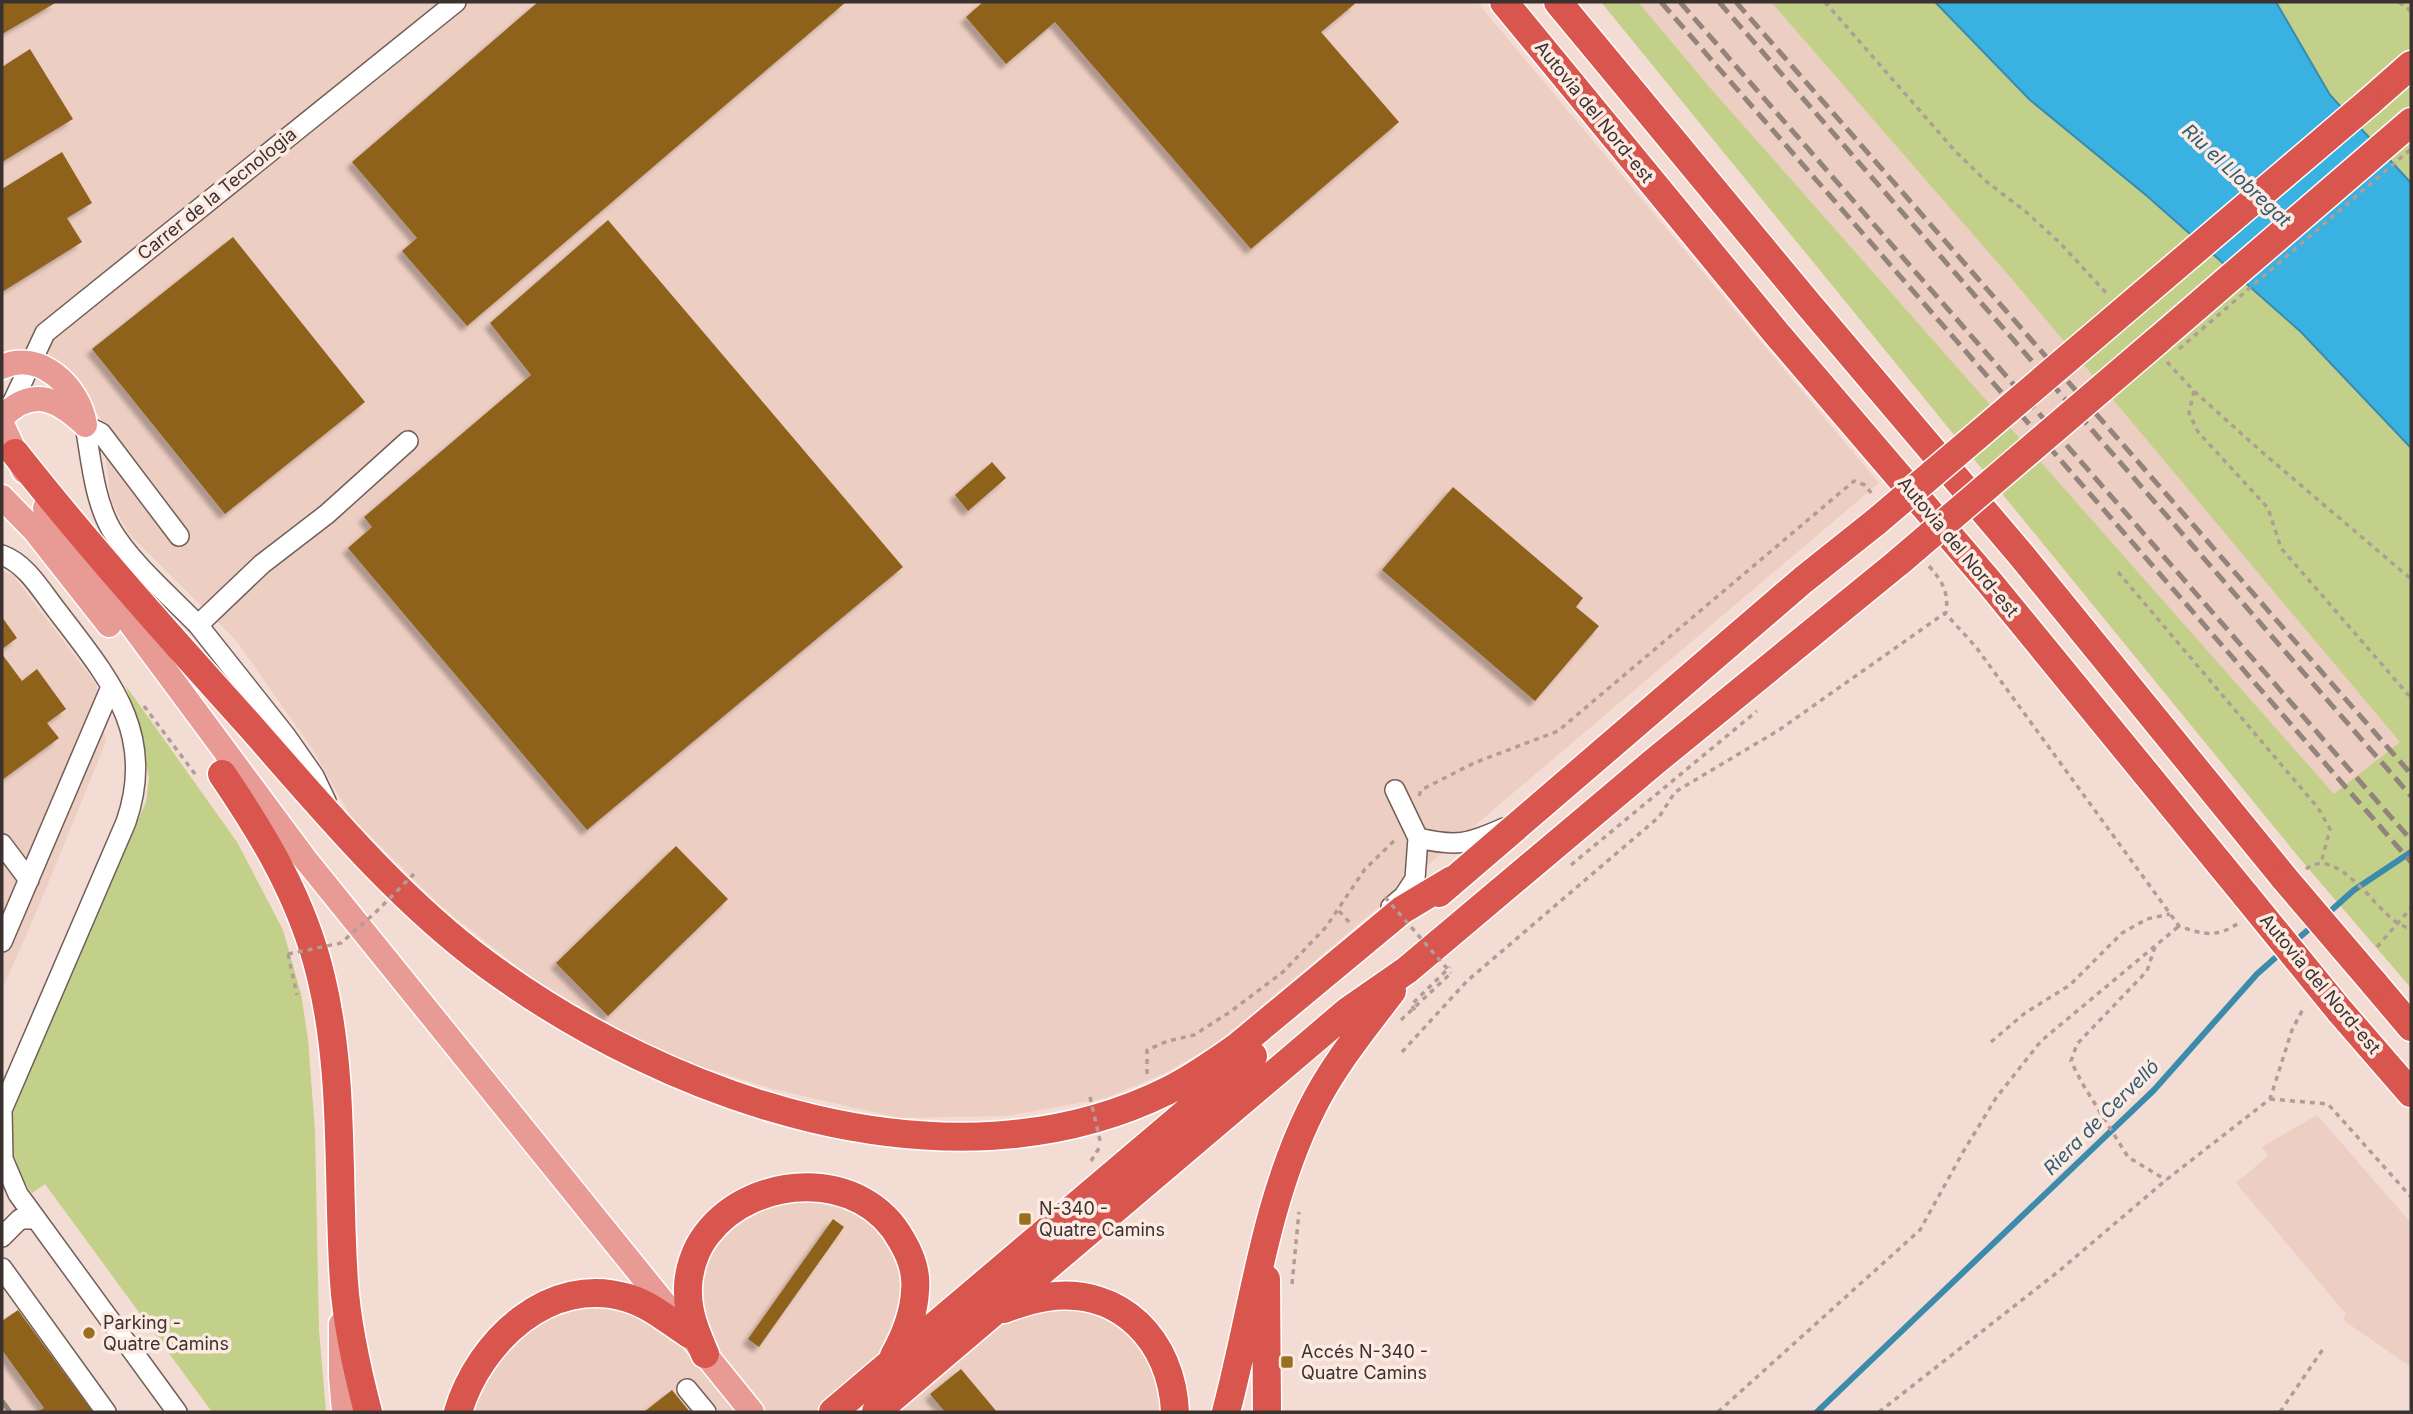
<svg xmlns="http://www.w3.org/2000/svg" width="2413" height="1414" viewBox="0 0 2413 1414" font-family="Inter,sans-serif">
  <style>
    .built { fill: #edcec2 }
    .green { fill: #c3d089 }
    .water { fill: #39b1e1; stroke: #3a8bac; stroke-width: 2 }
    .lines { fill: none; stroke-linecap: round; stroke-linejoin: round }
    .stream { stroke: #3a8bac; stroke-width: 6 }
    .building { fill: #8f621f; filter: url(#shadow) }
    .minor-casing { stroke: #725e57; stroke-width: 22 }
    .major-casing { stroke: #fff; stroke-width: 27 }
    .highway-casing { stroke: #fff; stroke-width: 31 }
    .path { stroke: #af9d96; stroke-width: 3.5; stroke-dasharray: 5 5; stroke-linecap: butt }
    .minor { stroke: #fff; stroke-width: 19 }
    .major { stroke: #e89a94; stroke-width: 24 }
    .highway { stroke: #d8564d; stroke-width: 28 }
    .rail { stroke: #93837d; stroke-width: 5; stroke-dasharray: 14 7; stroke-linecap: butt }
    .highway-bridge-casing { stroke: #fff; stroke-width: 31; stroke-linecap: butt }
    .path-bridge { stroke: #af9d96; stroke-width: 3.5; stroke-dasharray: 5 5; stroke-linecap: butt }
    .highway-bridge { stroke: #d8564d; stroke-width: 28 }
    .poi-dot { fill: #9a701e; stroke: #fdeae3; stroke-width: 2.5 }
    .labels { text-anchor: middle; stroke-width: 7; stroke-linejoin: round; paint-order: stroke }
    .street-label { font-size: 18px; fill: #3b322f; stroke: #fdeae3 }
    .poi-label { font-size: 18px; fill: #3b322f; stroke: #fdeae3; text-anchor: start }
    .water-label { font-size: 19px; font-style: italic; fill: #2d5c71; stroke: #fdeae3 }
  </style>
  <defs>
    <filter id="shadow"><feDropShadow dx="-5.5" dy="5.5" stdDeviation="2" flood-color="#0004"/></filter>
  </defs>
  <rect width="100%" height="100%" fill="#f3dcd3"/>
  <!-- built -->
  <path class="built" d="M2 2H1477L1879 483 1219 1042 1165 1073 1106 1098 1007 1116 899 1118 773 1089 663 1054 539 984 443 908 351 817 313 750 235 639 128 533 111 500 101 419 44 348 2 379Z
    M1638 2H1771L2016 284 2401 742 2334 795 1713 91Z
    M2 571 13 575 96 684 106 742 40 903 2 990Z
    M2317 1115 2411 1223V1367L2343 1320 2346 1314 2236 1183 2268 1156 2262 1147Z
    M837 1191 908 1252 903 1340 1046 1297 1137 1323 1175 1412H458L460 1405 550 1302 656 1311 687 1290 732 1209Z
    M2 1341 55 1412H2Z"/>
  <!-- green -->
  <path class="green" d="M1601 2H1638L1713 91 2334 794 2400 742 2016 284 1771 2H1935L2030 100 2147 196 2301 332 2411 448V988L2301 860Z
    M2276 2H2411V183L2330 95Z
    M126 686 237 842 283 930 301 994 308 1039 315 1131 319 1330 326 1412H212L45 1184 32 1193 10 1162 5 1129 146 802 149 779 143 743Z"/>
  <!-- water -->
  <path class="water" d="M1935 2H2276L2330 95 2411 183V448L2301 332 2147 196 2030 100Z"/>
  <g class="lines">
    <!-- stream -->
    <path class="stream" d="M2326 915 2354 890 2411 852
      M2294 942 2315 924
      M1817 1412 2154 1090 2257 974 2283 951"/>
  </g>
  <!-- building -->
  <path class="building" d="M2 2H57L2 34Z
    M538 2H846L467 326 402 251 417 238 352 162Z
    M983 2H1357L1321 32 1399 122 1251 249 1055 22 1006 64 966 17Z
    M30 49 73 119 2 162V67Z
    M62 152 92 203 67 218 82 242 2 292V189Z
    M608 220 903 567 587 830 348 548 372 527 364 517 531 375 490 323Z
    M233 237 365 402 225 514 92 349Z
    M992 462 1006 478 968 511 955 495Z
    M1453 487 1583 598 1576 607 1599 626 1535 701 1382 570Z
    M2 617 17 638 2 649Z
    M2 654 22 681 37 669 66 709 47 723 59 738 2 780Z
    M676 846 728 899 608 1016 556 963Z
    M833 1219 844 1227 759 1347 748 1339Z
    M18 1310 93 1412H37L44 1408 2 1350V1321Z
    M961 1369 997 1412H945L930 1394Z
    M672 1390 690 1412H644Z"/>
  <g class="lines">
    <defs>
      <path id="minor" d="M9 410 45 333 456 2
        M85 425C91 459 94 499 111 529 130 562 171 597 198 625L262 564 327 514 408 441
        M85 425 101 433 179 536
        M2 555C27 564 42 592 58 612 109 679 157 733 126 822L2 1110 3 1159 18 1194 177 1412
        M198 625 286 736 314 776 326 801
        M1418 838C1457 847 1468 844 1504 828
        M2 844 29 880
        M1391 907 1404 896 1415 879 1418 838 1395 790
        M2 942 111 687
        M2 1237 20 1219H36
        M2 1268 106 1412
        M687 1389 706 1412"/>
      <path id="major" d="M2 367C40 349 80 388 85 425
        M2 417C31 388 55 397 82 422
        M2 424 24 471
        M2 497 35 531 109 625
        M45 508 305 859 752 1412
        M341 1324V1377L344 1412"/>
      <path id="highway" d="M1504 2 1777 334 1990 583 2247 897
        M1558 2 1809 305 2022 556 2285 879
        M2369 102 2411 65
        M2157 341 2411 122
        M15 453C90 548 171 638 252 728 325 811 397 898 486 964 669 1099 948 1199 1167 1091 1192 1079 1214 1063 1237 1047L1402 910 1452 880
        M222 774C265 837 303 901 321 977 345 1076 337 1181 344 1282 347 1326 357 1370 368 1412
        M1439 893 1803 580 1877 521
        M2373 982 2411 1027
        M2339 1010 2411 1093
        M1266 1279 1267 1412
        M1004 1309C1017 1304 1031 1299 1046 1297 1121 1286 1172 1341 1175 1412
        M705 1354C697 1335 688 1315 688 1293 687 1273 695 1249 707 1234 754 1173 863 1168 902 1241 911 1256 917 1273 915 1291 914 1315 905 1336 894 1356
        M458 1412C479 1341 550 1274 628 1298 651 1305 669 1321 689 1334
        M833 1412 1253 1056
        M876 1412 1348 1011 1407 970 1654 762 1900 561
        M1226 1412C1253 1311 1264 1205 1311 1110 1332 1067 1363 1029 1392 991"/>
    </defs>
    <!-- minor casing -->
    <use href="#minor" class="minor-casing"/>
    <!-- major casing -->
    <use href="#major" class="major-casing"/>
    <!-- highway casing -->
    <use href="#highway" class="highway-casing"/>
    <!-- path -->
    <path class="path" d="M1825 2 1955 151 1987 182 2025 211 2060 243 2109 296
      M2399 2 2411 11
      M2167 362 2194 391 2263 453 2411 579
      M2194 391 2189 413 2198 432 2268 508 2281 548 2411 698
      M1929 566C1942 581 1949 592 1946 612
      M2118 572 2318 808 2330 829 2321 863
      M144 706 198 778
      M1419 796 1421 790 1474 763 1558 731 1854 481 1865 485 1872 494
      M1571 865 1757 711
      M2306 869C2336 845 2374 907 2396 922 2400 925 2406 927 2411 929
      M1339 911 1350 923
      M2155 947 2147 971 2077 1044 2071 1061 2082 1083 2128 1157 2166 1180
      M2377 947 2411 908
      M288 954 297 995
      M1415 1010 1411 1005 1450 967
      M1401 1020 1451 973
      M1991 1042 2025 1013 2070 985 2122 933 2147 919 2170 914
      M1402 1052 1467 981 1659 817 1675 792 1779 730 1945 613 1976 647 2179 926C2203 935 2218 938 2240 922
      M1147 1074V1050L1168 1041 1194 1035 1230 1012 1283 972 1326 927 1365 869 1397 838
      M2270 1099 2328 1104 2411 1197
      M1091 1161 1101 1145
      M1292 1284 1299 1212
      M1718 1412 1920 1230 1963 1152 1996 1098 2041 1041 2179 926
      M1879 1412 2059 1271 2166 1180 2270 1099 2292 1030 2304 1007
      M2280 1412 2323 1349"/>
    <!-- minor -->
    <use href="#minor" class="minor"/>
    <!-- major -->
    <use href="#major" class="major"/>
    <!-- highway -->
    <use href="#highway" class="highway"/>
    <!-- rail -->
    <path class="rail" d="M1661 2 2411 862
      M1680 2 2411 840
      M1719 2 2411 796
      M1736 2 2411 774
      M2 1401 10 1412"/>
    <defs>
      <path id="highway-bridge" d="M1877 521 2369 102
        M1900 561 2157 341
        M2285 879 2373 982
        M2247 897 2339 1010"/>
    </defs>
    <!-- highway-bridge casing -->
    <use href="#highway-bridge" class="highway-bridge-casing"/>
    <!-- path-bridge -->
    <path class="path-bridge" d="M2179 349 2411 149
      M1385 897 1451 973
      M288 954 341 943 375 913 414 874
      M1090 1097 1101 1145"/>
    <!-- highway-bridge -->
    <use href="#highway-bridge" class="highway-bridge"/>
  </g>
  <!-- markers -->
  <g class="poi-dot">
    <rect x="1018" y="1212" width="14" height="14" rx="3.5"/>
    <circle cx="89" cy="1333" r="7"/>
    <rect x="1280" y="1355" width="14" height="14" rx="3.5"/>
  </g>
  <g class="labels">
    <!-- street labels -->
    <g class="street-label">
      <text transform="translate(1594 112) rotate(51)" y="6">Autovia del Nord-est</text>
      <text transform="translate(217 194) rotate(-39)" y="6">Carrer de la Tecnologia</text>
      <text transform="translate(1958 547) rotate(50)" y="6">Autovia del Nord-est</text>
      <text transform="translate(2320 984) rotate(50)" y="6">Autovia del Nord-est</text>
    </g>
    <!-- poi labels -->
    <g class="poi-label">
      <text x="1039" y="1215">N-340 -<tspan x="1039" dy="21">Quatre Camins</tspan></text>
      <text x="103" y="1329">Parking -<tspan x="103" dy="21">Quatre Camins</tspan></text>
      <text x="1301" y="1358">Accés N-340 -<tspan x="1301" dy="21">Quatre Camins</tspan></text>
    </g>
    <!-- water labels -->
    <g class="water-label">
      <text transform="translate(2237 175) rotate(43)" y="7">Riu el Llobregat</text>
      <text transform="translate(2101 1117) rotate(-45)" y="7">Riera de Cervelló</text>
    </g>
  </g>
  <!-- border -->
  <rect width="2413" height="1414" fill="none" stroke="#3b322f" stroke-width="7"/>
</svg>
